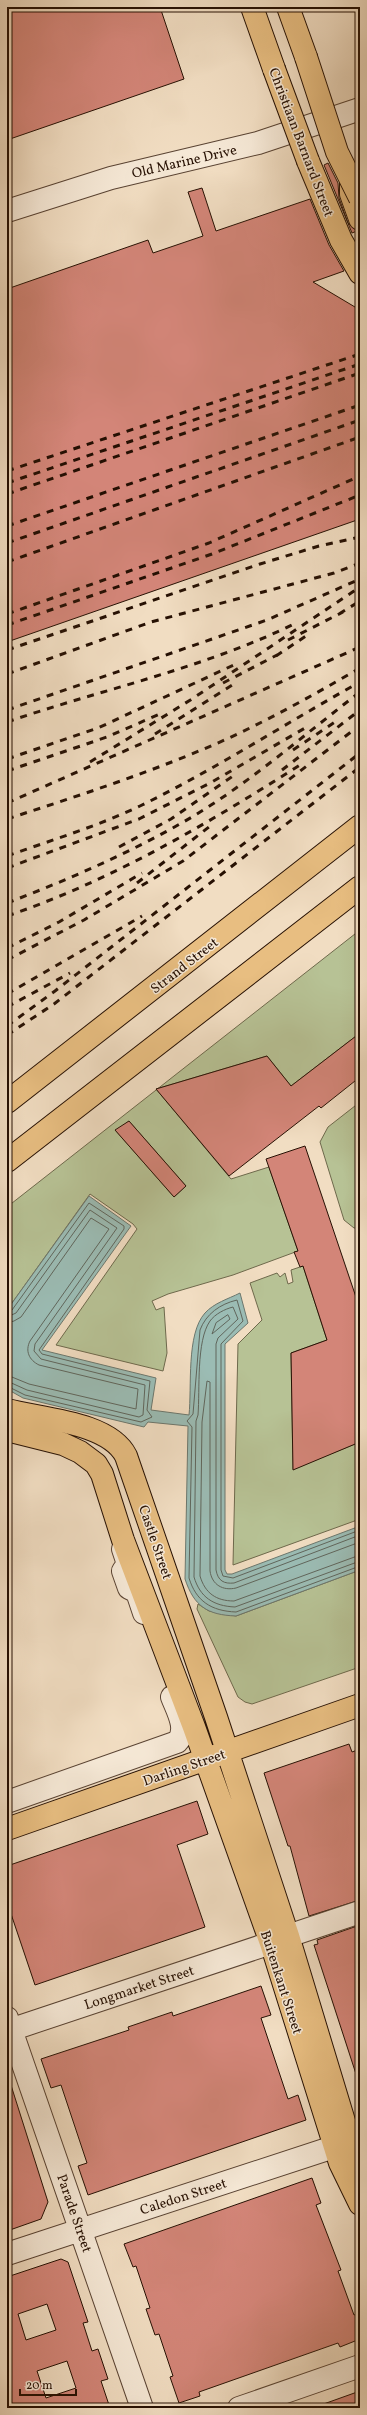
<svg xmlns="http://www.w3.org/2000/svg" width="367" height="2415" viewBox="0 0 367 2415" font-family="Vollkorn,serif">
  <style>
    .green { fill: #b7c295; stroke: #6e694c; fill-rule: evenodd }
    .water { fill: #9bbcb4; stroke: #6c776d }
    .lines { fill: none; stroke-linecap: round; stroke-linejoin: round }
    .shore { stroke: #60665c; stroke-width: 1 }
    .building { fill: #d38578; stroke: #261003; fill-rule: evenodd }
    .minor-casing { stroke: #594333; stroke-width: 24 }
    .major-casing { stroke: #261003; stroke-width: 24 }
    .minor { stroke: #f6e9d7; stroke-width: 22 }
    .major { stroke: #e8be81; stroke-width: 22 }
    .rail { stroke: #261003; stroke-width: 3; stroke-dasharray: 7 7; stroke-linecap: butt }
    .major-bridge-casing { stroke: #261003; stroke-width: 24; stroke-linecap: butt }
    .major-bridge { stroke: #e8be81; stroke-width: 22 }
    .labels { text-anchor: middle; stroke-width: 3; stroke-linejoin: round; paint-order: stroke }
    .street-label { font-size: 14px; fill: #261003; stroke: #f6e9d7 }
  </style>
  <rect width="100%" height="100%" fill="#f1ddc2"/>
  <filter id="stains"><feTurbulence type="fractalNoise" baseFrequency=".005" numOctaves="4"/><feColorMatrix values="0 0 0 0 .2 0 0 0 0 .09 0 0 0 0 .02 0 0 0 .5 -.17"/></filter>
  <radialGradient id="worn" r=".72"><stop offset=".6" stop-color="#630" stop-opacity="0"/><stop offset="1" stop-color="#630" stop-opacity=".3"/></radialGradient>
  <!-- green -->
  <path class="green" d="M360 930V1033L291 1086 267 1056 156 1089 231 1179 269 1167 298 1251 233 1275 168 1294 152 1301 156 1310 164 1307 167 1353 163 1371 56 1345 137 1229 133 1224 90 1194 7 1310V1207ZM129 1121 186 1186 174 1197 116 1131Z
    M360 1102V1228H354L344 1220 320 1142 328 1127Z
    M303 1266 327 1340 291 1353 293 1469 360 1442V1519L233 1565 238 1344 262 1320 250 1283 277 1273 280 1277 285 1273 288 1284 293 1282 291 1270Z
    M360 1570V1667L252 1704 245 1702 238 1697 197 1609 198 1604 209 1611 236 1616Z"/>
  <!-- water -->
  <path class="water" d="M89 1196 131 1226 42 1350 156 1378 151 1410 189 1415C192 1387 186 1334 205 1313 214 1303 228 1299 240 1293L248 1323 225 1344V1570L227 1574H232L360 1526V1570L236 1616C207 1615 194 1606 185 1579L188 1426 148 1422 144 1427 23 1398 7 1389V1310Z"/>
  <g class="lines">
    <!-- shore -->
    <path class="shore" d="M7 1312 12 1310 89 1203 124 1226V1229L39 1350 42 1354 150 1381 147 1410 152 1417 141 1422 25 1395 7 1386
      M228 1315 230 1319 212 1334 216 1323Z
      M7 1317 16 1313 90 1210 117 1228 35 1344 34 1351 41 1359 145 1385 143 1415 139 1417 27 1390 7 1381
      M7 1323 14 1321 21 1317 91 1218 109 1229 30 1341C25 1351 29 1360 39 1365L138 1389 136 1409 29 1384 7 1375
      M360 1530 233 1578 223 1576 221 1570V1344L243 1321 237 1300C220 1304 206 1314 200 1330L193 1414 187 1421 192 1427 189 1578C196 1601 211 1611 236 1612L360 1566
      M360 1535 234 1583C224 1584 218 1581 216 1570V1344L218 1338 238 1319 233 1307C225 1309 215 1314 210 1321 196 1341 200 1390 198 1415L196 1421 194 1577C200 1597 213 1606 235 1607L360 1561
      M360 1542 236 1588C223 1591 212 1585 210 1571V1382L207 1381 202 1422 200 1576C205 1593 216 1601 234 1601L360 1555"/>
  </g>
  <!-- building -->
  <path class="building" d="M7 7H160L184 79 7 140Z
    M328 163 338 183 339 198 348 223 357 231 352 233 324 165Z
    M202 188 216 231 310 199 329 245 344 271 313 282 360 310V519L7 642V289L148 240 153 253 203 236 188 192Z
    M360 1033V1077L321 1108 319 1106 229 1176 156 1089 267 1056 291 1086Z
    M129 1121 186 1186 174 1197 115 1130Z
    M305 1146 360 1309V1442L293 1470 291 1353 327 1340 303 1266 300 1267 294 1252 298 1251 266 1159Z
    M349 1744 352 1752 360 1749V1900L309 1916 290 1846H288L264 1773Z
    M197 1801 208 1834 177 1845 205 1927 35 1985 7 1902V1866Z
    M360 1925V2073L356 2074 314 1945 318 1944 317 1940Z
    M261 1986 271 2015 261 2018 288 2099 298 2095 306 2120 88 2195 78 2166 87 2163 61 2085 51 2088 41 2059 129 2030 128 2027 172 2012 173 2016Z
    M7 2082H10L48 2202 41 2219 7 2231Z
    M312 2178 321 2203 316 2205 341 2270 338 2271 354 2315 360 2313V2339L340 2347 338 2343 199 2392 200 2396 179 2403 170 2377 173 2376 159 2334 155 2335 146 2309 150 2308 136 2266 133 2267 124 2244Z
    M61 2259 68 2262 88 2322 83 2323 92 2351 98 2349 108 2379 101 2381 110 2408H7V2277ZM47 2304 56 2330 26 2340 18 2314ZM67 2361 76 2388 46 2398 37 2371Z
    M360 2391V2408H318V2406Z"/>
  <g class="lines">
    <defs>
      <path id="minor" d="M7 211 111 178 258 143 360 109
        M123 1549 128 1564 123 1571 129 1588 137 1592 144 1613
        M7 1802 177 1742C189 1730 177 1710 172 1697
        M288 1936 360 1912
        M7 2018 142 2408
        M7 2031 271 1943
        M7 2254 352 2141
        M239 2408 360 2366"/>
      <path id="major" d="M252 7 274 69
        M288 7 306 57
        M308 161 341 240 360 273
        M351 181V194L360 219
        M7 1102 360 826
        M7 1161 360 887
        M7 1410C41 1419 109 1422 126 1456L216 1717 288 1936 360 2174
        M7 1430 63 1444 80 1452 96 1464 102 1474 123 1540 194 1727 271 1943 340 2163 360 2204
        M7 1829 360 1705"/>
    </defs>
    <!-- minor casing -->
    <use href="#minor" class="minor-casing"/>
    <!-- major casing -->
    <use href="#major" class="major-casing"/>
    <!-- minor -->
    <use href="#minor" class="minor"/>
    <!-- major -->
    <use href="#major" class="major"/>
    <!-- rail -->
    <path class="rail" d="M7 471 360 354
      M7 483 360 364
      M7 494 360 373
      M7 526 360 405
      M7 543 360 420
      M7 562 360 437
      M7 614 209 543 360 476
      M339 614 360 601
      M7 625 212 554 360 495
      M288 640 343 612
      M7 650 260 564 319 546 360 537
      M276 656 306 636
      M7 674 151 622 334 573 360 563
      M223 683 279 654
      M7 710 267 620 360 579
      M7 722C103 689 205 668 296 623
      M155 734 237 682
      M293 750 338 720
      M7 759 98 728 238 663
      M90 762 192 699 360 587
      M282 770 360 710
      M7 771 107 737 162 713
      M7 803 360 647
      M7 819C81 795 158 770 229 738 274 717 317 693 360 668
      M119 847 171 819 233 776
      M7 856C52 840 98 826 140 806 216 769 286 723 360 682
      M7 868 139 819 212 782 305 728
      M137 883 214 823
      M7 903C70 879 134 851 192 817 252 781 305 734 360 692
      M7 916C113 880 209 823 303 763
      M7 948 59 922 142 873
      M7 960 84 920 183 861 360 725
      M7 994 142 916
      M7 1007 70 973
      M7 1026 55 991 360 753
      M7 1035 54 1004 360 767"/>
    <defs>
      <path id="major-bridge" d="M306 57 337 152 360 198
        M274 69 308 161"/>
    </defs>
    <!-- major-bridge casing -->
    <use href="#major-bridge" class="major-bridge-casing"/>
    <!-- major-bridge -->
    <use href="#major-bridge" class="major-bridge"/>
  </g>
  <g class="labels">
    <!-- street labels -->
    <g class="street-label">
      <text transform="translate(302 142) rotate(69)" y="5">Christiaan Barnard Street</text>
      <text transform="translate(184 161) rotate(-13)" y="5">Old Marine Drive</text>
      <text transform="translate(184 965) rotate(-38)" y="5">Strand Street</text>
      <text transform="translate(156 1542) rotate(71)" y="5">Castle Street</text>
      <text transform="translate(184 1767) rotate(-19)" y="5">Darling Street</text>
      <text transform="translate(282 1982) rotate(72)" y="5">Buitenkant Street</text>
      <text transform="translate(139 1987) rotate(-18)" y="5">Longmarket Street</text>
      <text transform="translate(183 2196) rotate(-18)" y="5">Caledon Street</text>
      <text transform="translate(75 2213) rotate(71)" y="5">Parade Street</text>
    </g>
  </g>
  <!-- margin -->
  <rect width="367" height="2415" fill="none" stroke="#f1ddc2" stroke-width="24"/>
  <rect x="8" y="8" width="351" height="2399" fill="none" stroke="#261003" stroke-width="2"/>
  <rect x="12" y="12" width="343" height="2391" fill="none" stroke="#261003"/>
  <!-- scale -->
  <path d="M20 2389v6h56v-6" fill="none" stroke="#261003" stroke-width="2"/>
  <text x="26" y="2389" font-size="12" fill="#261003" stroke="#f6e9d7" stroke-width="3" paint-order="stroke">20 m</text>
  <rect width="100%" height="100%" filter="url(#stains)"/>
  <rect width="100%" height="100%" fill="url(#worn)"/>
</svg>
